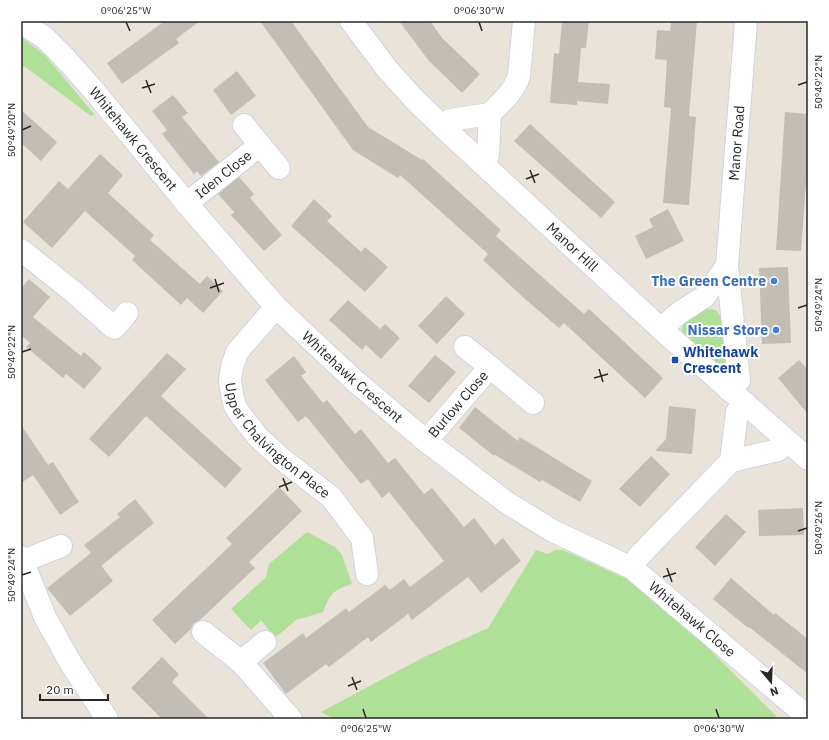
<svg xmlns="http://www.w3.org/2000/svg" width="829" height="740" viewBox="0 0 829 740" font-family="'IBM Plex Sans',sans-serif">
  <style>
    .green { fill: #afe097 }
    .building { fill: #c2bdb5 }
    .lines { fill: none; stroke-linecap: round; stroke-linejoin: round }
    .minor-casing { stroke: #cfd2e1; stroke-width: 24 }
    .minor { stroke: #fff; stroke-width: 22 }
    .ticks { fill: none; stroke: #282828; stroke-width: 1.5 }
    .shop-dot { fill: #3f7fe0; stroke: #fff; stroke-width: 1.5 }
    .transit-dot { fill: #1a4fb4; stroke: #fff; stroke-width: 1.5 }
    .labels { text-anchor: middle; stroke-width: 4; stroke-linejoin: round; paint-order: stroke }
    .street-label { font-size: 14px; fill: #282828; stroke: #fff }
    .shop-label { font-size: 14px; font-weight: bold; fill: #366cbe; stroke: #fff; text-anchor: end }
    .transit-label { font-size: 14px; font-weight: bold; fill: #164399; stroke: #fff; text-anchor: start }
    .neatline { fill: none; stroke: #282828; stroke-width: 1.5 }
    .ticks-label { font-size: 10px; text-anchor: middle; fill: #282828 }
  </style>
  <rect width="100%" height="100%" fill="#eae3da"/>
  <!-- green -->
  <path class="green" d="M21 37 45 55 94 114 91 116 24 66 21 69Z
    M702 308C706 309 711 308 715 310 727 317 726 348 727 361L724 363 715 364 682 334C680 321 693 314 702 308Z
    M307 532 335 547 342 555 352 584C333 590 330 594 323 612L296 620 275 638 261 620 251 630 231 609 266 577 269 564Z
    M536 550 548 554 555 550H563L642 586 656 596 779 719H334L321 712 424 657 488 628Z"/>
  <!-- building -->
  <path class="building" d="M165 21H200L176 39 179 43 122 84 107 63Z
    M260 21H291L368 127 422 160 423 159 501 230 496 236 584 314 589 309 663 378 645 398 564 323 559 328 525 299 483 260 488 254 400 175 398 178 353 150Z
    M399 21H430L443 39 480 74 462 93 429 61Z
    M562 21H589L586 48H581L578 82 610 84 608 104 577 101V105L550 103 554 53 559 54Z
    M671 21H697L689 116 696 117 689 205 663 203 671 108 664 107 667 60 655 59 657 30 670 31Z
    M237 71 256 96 231 115 213 90Z
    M173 95 188 113 182 117 219 162 201 176 197 171 194 174 162 134 167 130 152 111Z
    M21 110 57 142 41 161 21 143Z
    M785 112 808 114V156L801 251 776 250Z
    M530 124 615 202 601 218 514 141Z
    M100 154 123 175 108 193 154 235 150 240 200 284 207 276 223 291 203 313 187 298 181 305 132 260 135 256 85 211 52 248 23 222 59 181 68 189Z
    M239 177 254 194 250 198 282 235 264 251 231 215 234 212 218 194Z
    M314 199 332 216 327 221 361 252 365 247 388 267 365 292 291 226Z
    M668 209 684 241 646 259 635 236 653 227 649 219Z
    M788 267 791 343 762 344 759 268Z
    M29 279 50 297 33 317 81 356 84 352 102 368 84 389 66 374 63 378 26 347 30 343 21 335V289Z
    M446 296 465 314 437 344 418 326Z
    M348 300 380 329 385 324 400 338 381 359 366 345 362 350 329 320Z
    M167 353 186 369 161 396 242 469 225 488 146 416 109 457 89 439Z
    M435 355 456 372 429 403 408 386Z
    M294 356 306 372 301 376 323 403 327 400 355 434 361 429 388 463 395 458 424 494 432 488 464 527 474 518 495 545 503 538 521 561 481 593 468 577 412 620 408 614 371 642 368 637 329 667 326 664 286 694 263 663 303 633 306 638 346 608 349 612 385 585 390 590 404 579 410 587 444 561 389 492 382 498 368 479 361 484 306 416 298 422 265 380Z
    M799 360 808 370V414L778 378Z
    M669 406 696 409 692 454 655 451 666 439Z
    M475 407 518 441 520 437 592 481 580 502 542 480 540 482 495 455 494 456 459 428Z
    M21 425 48 465 53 462 79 502 60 515 33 475 21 483Z
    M651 456 670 474 640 507 619 489Z
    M279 487 302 511 249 562 255 568 200 620 193 624 191 629 175 644 152 620 232 544 226 538Z
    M135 499 154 523 101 566 94 556 113 581 70 616 47 588 91 553 84 545 120 517 117 514Z
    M803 508 804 535 759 536 758 510Z
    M726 514 746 532 715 566 695 547Z
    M731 578 774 615 775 613 808 639V674L749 627 748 628 713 599Z
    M162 657 179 674 172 682 209 719H162L131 688Z"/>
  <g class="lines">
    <defs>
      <g id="minor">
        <path id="s1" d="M351 21 387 69 415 100 443 127 661 329 808 459"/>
        <path id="s2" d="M21 22 45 38 65 58 95 92 187 204 276 307 354 380 426 441 506 502 553 531 632 568 638 557 731 461 778 450 787 441"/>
        <path d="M244 125 260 145"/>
        <path d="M443 127 450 120 490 114"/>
        <path d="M482 162 488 155 490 114C501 102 514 92 519 76L524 21"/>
        <path id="s3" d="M187 204 196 196 260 145 279 168"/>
        <path d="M21 250 76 294 114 328 127 313"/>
        <path id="s4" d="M276 307 237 352 232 367 230 381 232 394 235 406 240 414 258 437 282 459 331 497 362 538 367 574"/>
        <path d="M661 329 679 313 704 297 727 266"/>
        <path d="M465 347 490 367"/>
        <path id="s5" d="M729 390 739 380 727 266 746 21"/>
        <path id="s6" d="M426 441 490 367 533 403"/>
        <path d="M731 461 737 412 745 403"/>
        <path d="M21 557 45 617 70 662 107 719"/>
        <path d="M23 561 61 546"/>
        <path id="s7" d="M632 568 808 717"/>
        <path d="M203 632 241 662 291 719"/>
        <path d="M241 662 265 642"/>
      </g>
    </defs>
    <!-- minor casing -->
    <use href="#minor" class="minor-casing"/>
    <!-- minor -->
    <use href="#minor" class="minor"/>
  </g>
  <!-- ticks -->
  <path class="ticks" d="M126 22 130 31M479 22 482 31M146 80 151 93M798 85 807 82M142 88 155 84M22 130 31 126M530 170 535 183M526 179 539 174M215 279 219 292M210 288 224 283M798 308 807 305M22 352 31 349M599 369 603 382M594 378 608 374M283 478 288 491M279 487 292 482M798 531 807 528M667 568 672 582M22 575 31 572M663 577 676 573M352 677 357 690M348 686 361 681M363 709 366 718M716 709 719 718"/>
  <!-- markers -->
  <g class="shop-dot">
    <circle cx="774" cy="281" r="4"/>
    <circle cx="776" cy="330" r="4"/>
  </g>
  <rect class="transit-dot" x="671" y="356" width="8" height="8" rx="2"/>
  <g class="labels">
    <!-- street labels -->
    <g class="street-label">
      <text dy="5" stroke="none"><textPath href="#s2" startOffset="163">Whitehawk Crescent</textPath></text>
      <text dy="5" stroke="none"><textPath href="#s5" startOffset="252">Manor Road</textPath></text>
      <text dy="5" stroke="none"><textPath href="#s3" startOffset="47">Iden Close</textPath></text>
      <text dy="5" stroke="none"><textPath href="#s1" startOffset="317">Manor Hill</textPath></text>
      <text dy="5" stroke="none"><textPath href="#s2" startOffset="487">Whitehawk Crescent</textPath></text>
      <text dy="5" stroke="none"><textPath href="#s6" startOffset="49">Burlow Close</textPath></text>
      <text dy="5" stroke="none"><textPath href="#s4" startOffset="168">Upper Chalvington Place</textPath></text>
      <text dy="5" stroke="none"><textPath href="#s7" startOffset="79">Whitehawk Close</textPath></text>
    </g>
    <!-- shop labels -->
    <g class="shop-label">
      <text x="766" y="286">The Green Centre</text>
      <text x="768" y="335">Nissar Store</text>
    </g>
    <!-- transit labels -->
    <g class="transit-label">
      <text x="683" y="357">Whitehawk<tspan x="683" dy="16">Crescent</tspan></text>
    </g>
  </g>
  <!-- border -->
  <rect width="829" height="740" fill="none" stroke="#ffffff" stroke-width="44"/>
  <!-- north arrow -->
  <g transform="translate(771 682) rotate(161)" stroke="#ffffff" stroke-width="3" paint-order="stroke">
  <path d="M0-3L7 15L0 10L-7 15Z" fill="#282828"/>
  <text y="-6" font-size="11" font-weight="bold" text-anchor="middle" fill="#282828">N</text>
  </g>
  <!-- scale -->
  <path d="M40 694v6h68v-6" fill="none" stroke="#282828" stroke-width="2"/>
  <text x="46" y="694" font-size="12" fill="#282828" stroke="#ffffff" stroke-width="3" paint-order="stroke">20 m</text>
  <rect x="22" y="22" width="785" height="696" class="neatline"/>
  <g class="ticks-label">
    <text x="126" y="14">0°06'25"W</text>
    <text x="479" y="14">0°06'30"W</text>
    <text transform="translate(818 82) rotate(-90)" y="4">50°49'22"N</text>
    <text transform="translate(11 130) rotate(-90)" y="4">50°49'20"N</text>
    <text transform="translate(818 305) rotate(-90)" y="4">50°49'24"N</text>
    <text transform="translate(11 352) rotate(-90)" y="4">50°49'22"N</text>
    <text transform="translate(818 528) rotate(-90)" y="4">50°49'26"N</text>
    <text transform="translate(11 575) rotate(-90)" y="4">50°49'24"N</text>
    <text x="366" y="732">0°06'25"W</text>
    <text x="719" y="732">0°06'30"W</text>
  </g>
</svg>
